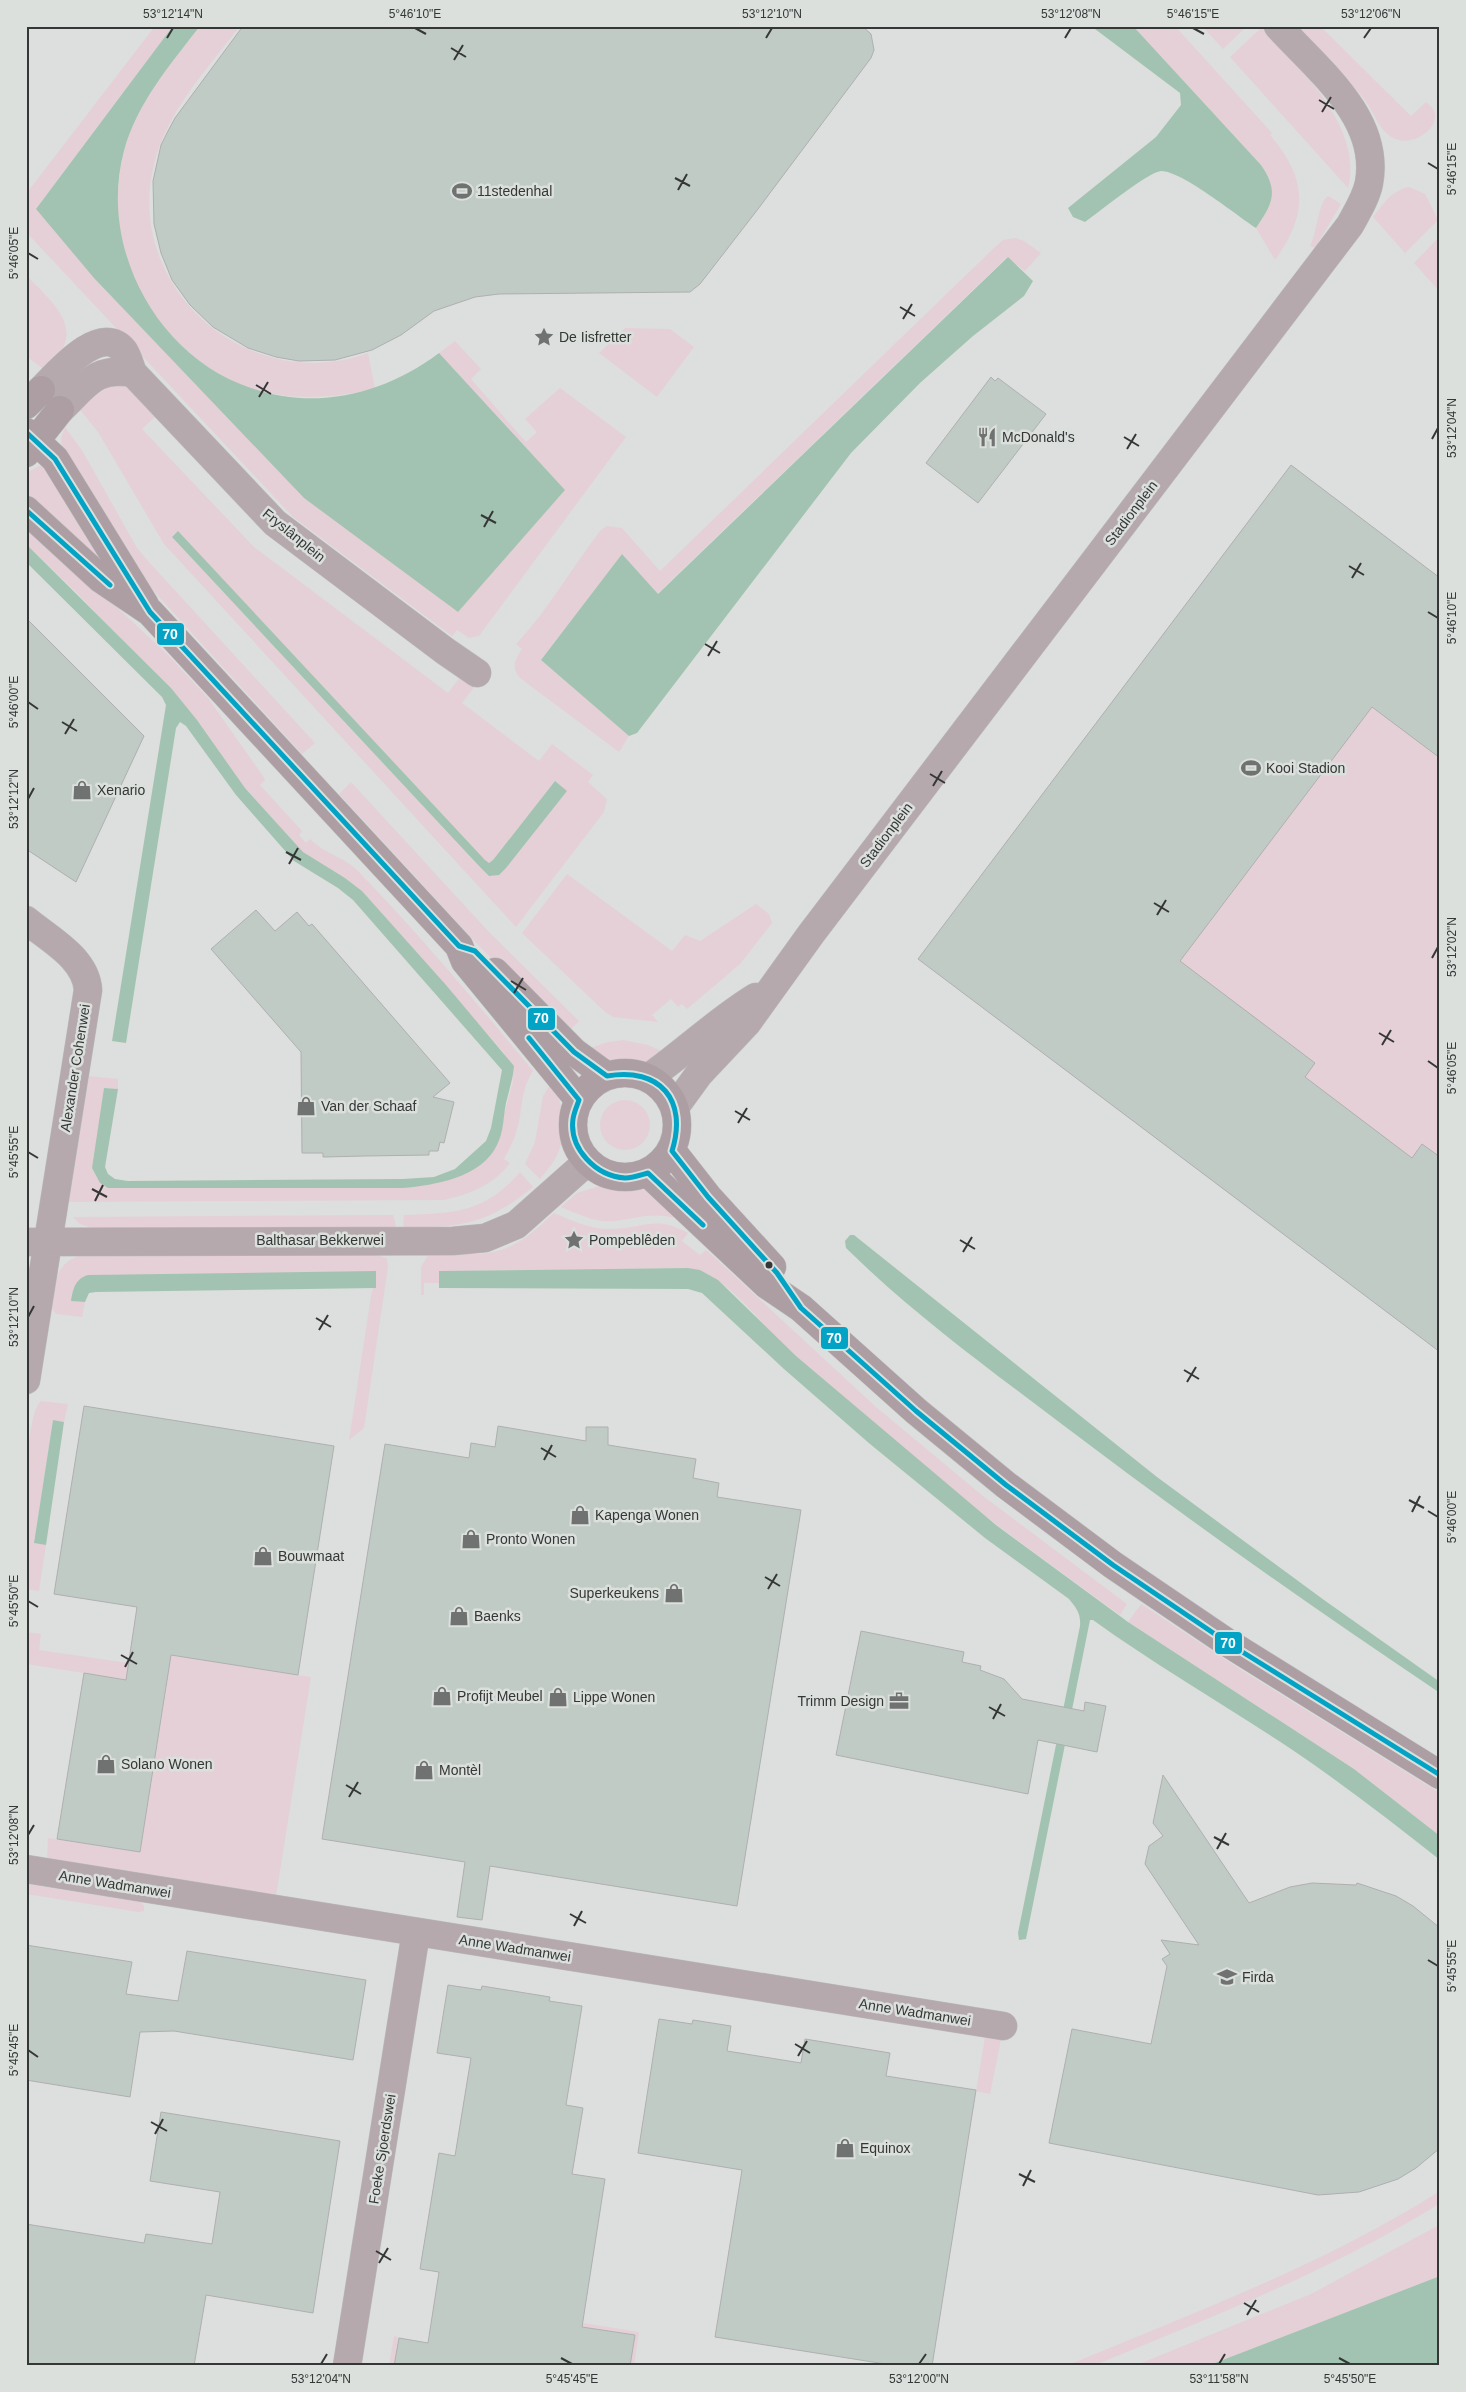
<svg xmlns="http://www.w3.org/2000/svg" width="1466" height="2392" viewBox="0 0 1466 2392" font-family="Arial,sans-serif">
  <style>
    .green { fill: #e5d0d8; fill-rule: evenodd }
    .water { fill: #a3c3b2 }
    .building { fill: #c1cbc5; stroke: #aeb0af }
    .lines { fill: none; stroke-linecap: round; stroke-linejoin: round }
    .minor-casing { stroke: #bbbdbc; stroke-width: 29 }
    .secondary-casing { stroke: #bbbdbc; stroke-width: 29 }
    .minor { stroke: #b5a9ad; stroke-width: 28 }
    .secondary { stroke: #ac9ea3; stroke-width: 28 }
    .bus-1-casing { stroke: #dbe0dd; stroke-width: 9 }
    .bus-1 { stroke: #03a3c6; stroke-width: 5 }
    .ticks { fill: none; stroke: #353736; stroke-width: 2 }
    .bus-dot { fill: #353736; stroke: #dbe0dd; stroke-width: 2 }
    .labels { text-anchor: middle; stroke-width: 5; stroke-linejoin: round; paint-order: stroke }
    .poi-label { font-size: 14px; fill: #353736; stroke: #dbe0dd; text-anchor: start }
    .street-label { font-size: 14px; fill: #353736; stroke: #dbe0dd }
    .line-badge { stroke: #dbe0dd; stroke-width: 2 }
    .badge-label { font-size: 14px; text-anchor: middle; font-weight: bold; fill: #fff }
    .neatline { fill: none; stroke: #353736; stroke-width: 2 }
    .ticks-label { font-size: 12px; text-anchor: middle; fill: #353736 }
  </style>
  <rect width="100%" height="100%" fill="#dcdfdd"/>
  <!-- green -->
  <path class="green" d="M155 26H173L36 209 304 498 565 490 439 353 455 341 481 369 471 379 526 442 537 432 525 419 560 388 626 437 479 636 469 638 457 630 452 636 293 517 26 232V194Z
    M200 26H240C208 68 167 111 154 164 123 288 249 397 368 353L375 389C333 398 293 401 252 389 196 371 150 320 128 268 116 237 115 184 124 152 136 104 170 65 200 26Z
    M1133 26H1175L1272 133 1270 135C1307 178 1309 213 1275 260L1256 228C1273 204 1279 191 1261 165Z
    M1202 26H1247L1223 49Z
    M1295 26H1320L1411 116 1426 102C1430 105 1434 109 1435 114 1437 133 1407 149 1390 136 1378 128 1373 110 1364 99 1342 73 1318 50 1295 26Z
    M1262 27C1299 67 1364 128 1348 188L1230 57Z
    M1409 187 1425 194 1438 220 1405 253 1373 217C1384 203 1391 191 1409 187Z
    M1328 196 1341 204 1315 248 1310 246C1317 234 1318 202 1328 196Z
    M1440 236V292L1414 263Z
    M1015 238 1024 241 1041 253 1025 271 1007 257 657 594 622 554 541 660 629 736 619 752 520 678C511 667 515 660 522 649L516 644C549 609 572 567 601 530L607 526 622 528 660 571 994 248 1003 240Z
    M26 275C57 307 88 330 46 371L26 356Z
    M625 328 670 329 694 347 657 397 599 353Z
    M116 383 127 385 158 414 142 429 254 547 448 693 461 676 475 686 462 703 539 761 552 744 593 775 588 782 607 799 604 812 516 927 164 544 98 432 77 406 94 391ZM178 532 485 860 489 863 493 860 555 781 566 791 518 853 489 876 479 866 172 537Z
    M65 427 83 452 137 548 149 562 315 743 302 754 140 576 62 448 61 438Z
    M49 461 112 571 26 499V473Z
    M1291 465 1440 578V1352L918 959Z
    M26 522 168 655 208 698 263 776 265 780 260 785 302 831 299 835 306 843 310 839C323 853 344 857 357 870 419 934 476 1002 533 1071 520 1090 523 1112 516 1133 513 1142 509 1150 504 1159L510 1163C493 1185 471 1194 444 1200L68 1202 89 1076 118 1079V1089L104 1088 100 1183 403 1188 480 1164 505 1111 513 1081 504 1053 362 891 345 878 303 852 245 788 197 720 77 593 26 544Z
    M351 782 489 932 579 1021 567 1033 478 945 339 794Z
    M567 874 672 951 685 935 700 941 756 904 769 914 772 923 740 964 687 1009 682 1004 678 1007 671 999 652 1015 658 1022 613 1017 605 1012 522 933Z
    M623 1040 648 1045 668 1054C651 1061 619 1069 602 1059 597 1057 593 1052 590 1048L608 1042Z
    M553 1080C562 1100 568 1137 556 1157 552 1165 545 1172 540 1179L525 1164 535 1142 543 1096Z
    M600 1125a25 25 0 1 1 50 0a25 25 0 1 1-50 0Z
    M520 1172 533 1187C488 1224 462 1227 405 1228L403 1225 404 1215C454 1213 485 1213 520 1172Z
    M599 1186 638 1188 649 1192 680 1214 676 1218C651 1212 638 1218 614 1221 596 1223 578 1214 561 1207L577 1193Z
    M554 1213C573 1221 592 1230 613 1229 646 1228 655 1215 688 1233L682 1241 700 1255 706 1250 713 1256 876 1407 983 1496 1127 1604 1120 1615C1002 1530 882 1442 778 1339 754 1315 723 1273 688 1268L440 1271 439 1283H424V1295H421V1267L428 1255C441 1252 457 1254 471 1254 510 1254 527 1238 554 1213Z
    M393 1215 396 1225 394 1228H92L80 1224 73 1217Z
    M378 1255 387 1259 388 1267 364 1428 349 1440 371 1296 373 1288H376L88 1275 73 1289 72 1301 85 1302 82 1317 56 1314 51 1307C53 1285 56 1263 79 1256Z
    M41 1401 68 1404 64 1422 53 1420 34 1543 46 1545 39 1591 26 1589C26 1557 21 1419 41 1401Z
    M1141 1604 1246 1673 1440 1793V1836L1354 1769 1128 1622Z
    M26 1632 41 1634 39 1650 128 1663 131 1649 311 1677 276 1896 47 1859 48 1838 140 1852 167 1686 26 1664Z
    M26 1884 141 1902 144 1906V1911L139 1912 26 1894Z
    M985 2037 1001 2040 990 2094 976 2091Z
    M1440 2191 1439 2204C1331 2271 1211 2317 1093 2366H1066C1193 2313 1323 2265 1440 2191Z
    M1439 2225 1440 2276 1207 2366H1134L1311 2294Z
    M447 2301 639 2332 634 2366H630L635 2335 446 2304Z
    M394 2336 398 2337 394 2366H389Z"/>
  <!-- water -->
  <path class="water" d="M173 26H200C170 65 137 103 124 151 98 247 157 357 251 388 316 411 385 394 439 353L565 490 458 612 304 498 94 278 36 209Z
    M1091 26H1133L1261 165C1279 191 1273 204 1256 228 1236 215 1182 171 1161 171 1148 172 1099 212 1085 222L1073 217 1068 208 1156 137 1181 105 1180 93Z
    M1008 257 1033 281 1024 296 973 336 920 383 851 453 637 733 629 736 541 660 622 554 658 594Z
    M178 531 485 860 489 863 493 860 555 781 567 791 506 868 499 875 489 876 479 866 172 537Z
    M26 544 171 688 197 720 245 788 303 852 345 878 362 891 446 985 514 1066C513 1079 509 1090 506 1103 503 1118 504 1131 497 1145 481 1178 435 1185 403 1188H108L100 1183 92 1168 104 1088 118 1089 105 1167 108 1174 115 1179 128 1181 403 1179 434 1177 455 1169 486 1141 491 1128 502 1070 353 900 338 888 294 861 236 795 186 726 180 722 176 728 126 1043 112 1041 166 705 162 697 26 562Z
    M850 1235H854L1157 1477 1324 1600 1440 1682V1693C1311 1607 1186 1518 1063 1425 989 1369 913 1314 846 1248L845 1241Z
    M688 1268 700 1270 718 1280 796 1356 996 1525 1128 1622 1354 1769 1440 1836V1860C1392 1822 1344 1785 1294 1751 1227 1706 1158 1667 1093 1620H1090L1026 1939 1019 1940 1018 1933 1080 1626C1081 1614 1077 1609 1069 1599L985 1538 870 1444 784 1369 702 1293 688 1289 439 1288V1271Z
    M376 1271V1288L96 1292 89 1293 85 1302 71 1301C73 1289 75 1279 88 1275Z
    M53 1420 64 1422 46 1545 34 1543Z
    M1440 2276V2366H1207Z"/>
  <!-- building -->
  <path class="building" d="M243 26H862L871 34 874 50 871 58 758 209 700 284 690 292 499 294 475 297 434 311 401 335 372 350 335 360 299 361 276 357 248 348 213 327 190 305 172 280 161 253 154 224 153 181 161 145 168 131 175 118Z
    M991 377 995 381 998 378 1046 414 978 503 926 463Z
    M1291 465 1440 578V758L1372 707 1180 961 1315 1063 1305 1077 1412 1158 1422 1144 1440 1157V1352L918 959Z
    M26 618 144 736 76 882 26 849Z
    M256 910 275 931 297 912 309 926 312 924 450 1083 433 1097 454 1102 444 1143 440 1142 438 1151H429V1155L365 1156 323 1157V1153H302L301 1052 211 949Z
    M84 1406 334 1446 298 1675 171 1655 140 1852 57 1839 84 1673 126 1680 137 1607 54 1594Z
    M498 1426 586 1441V1427H608V1445L696 1459 693 1478 719 1483 717 1497 801 1510 737 1906 490 1866 482 1920 457 1917 465 1862 322 1839 385 1444 469 1458 471 1443 495 1447Z
    M861 1631 964 1652 962 1662 981 1666 980 1670 1004 1679 1022 1699 1084 1711 1085 1702 1106 1706 1097 1752 1038 1740 1028 1794 836 1755Z
    M1163 1775 1249 1903 1290 1887 1312 1883 1356 1885 1357 1883 1396 1896 1413 1906 1440 1928V2148L1416 2168 1398 2179 1359 2192 1318 2195 1049 2143 1072 2029 1151 2044 1167 1966 1162 1959 1170 1954 1161 1940 1199 1945 1145 1864 1149 1846 1163 1836 1153 1823Z
    M26 1945 132 1962 126 1994 178 2001 187 1951 366 1980 353 2060 174 2031 140 2032 130 2097 26 2080Z
    M448 1985 481 1990 482 1986 550 1997 549 2001 582 2006 566 2105 583 2108 572 2174 605 2179 582 2327 635 2335 630 2366H394L399 2338 428 2343 439 2272 420 2269 439 2153 455 2156 471 2058 437 2053Z
    M659 2019 692 2024 693 2020 731 2026 727 2051 801 2063 805 2039 890 2053 886 2076 976 2090 932 2366H898L715 2337 742 2170 638 2153Z
    M161 2112 340 2141 313 2313 206 2295 194 2366H26V2224L144 2243 146 2234 212 2244 220 2192 150 2181Z"/>
  <g class="lines">
    <defs>
      <path id="minor" d="M41 390C57 374 101 321 124 351 128 357 130 366 133 373L275 523 445 651 477 673
        M60 410C86 386 94 366 133 373
        M26 920C49 939 86 958 88 990L26 1380
        M648 1078C685 1052 718 1020 756 997
        M675 1107 699 1074 747 1023 811 934 1350 225C1357 212 1366 198 1369 183 1381 118 1317 69 1278 26
        M26 1242 453 1241 485 1238 516 1225 587 1162
        M26 1869 1003 2026
        M347 2366 416 1932"/>
      <path id="secondary" d="M26 405 41 390
        M26 432 55 459 145 605
        M26 453 60 410
        M26 510 101 579 150 612 459 946 465 961 579 1100
        M495 972 574 1052 607 1076
        M573 1125a52 52 0 1 1 104 0a52 52 0 1 1-104 0Z
        M672 1151 708 1197 772 1267
        M648 1173 767 1285 801 1308 916 1411 1006 1485 1113 1565 1228 1643 1440 1775"/>
    </defs>
    <!-- minor casing -->
    <use href="#minor" class="minor-casing"/>
    <!-- secondary casing -->
    <use href="#secondary" class="secondary-casing"/>
    <!-- minor -->
    <use href="#minor" class="minor"/>
    <!-- secondary -->
    <use href="#secondary" class="secondary"/>
    <defs>
      <path id="bus-1" d="M26 432 55 459 150 612 459 946 475 951 574 1052 607 1076C660 1067 688 1100 672 1151L708 1197 777 1273 801 1308 916 1411 1006 1485 1113 1565 1228 1643 1440 1775
        M26 510 110 585
        M529 1038 579 1100C577 1106 574 1112 573 1119 569 1149 596 1176 625 1178 633 1178 641 1175 648 1173L703 1225"/>
    </defs>
    <!-- bus-1 casing -->
    <use href="#bus-1" class="bus-1-casing"/>
    <!-- bus-1 -->
    <use href="#bus-1" class="bus-1"/>
  </g>
  <!-- ticks -->
  <path class="ticks" d="M415 28 426 34M1193 28 1204 34M167 38 173 28M766 38 772 28M1065 38 1071 28M1364 38 1371 28M451 48 466 57M454 60 463 45M1319 100 1334 109M1322 112 1331 97M1428 163 1438 169M675 178 690 186M678 190 687 174M28 253 38 259M900 307 915 316M903 319 912 304M256 385 271 394M259 397 268 382M1124 437 1139 446M1432 439 1438 428M1127 449 1136 434M481 515 496 523M484 527 493 511M1349 566 1364 575M1352 578 1361 563M1428 612 1438 618M705 644 720 653M708 656 717 641M28 702 38 709M62 722 77 731M65 734 74 719M930 774 945 783M933 786 942 771M28 799 34 788M286 852 301 860M289 864 298 848M1154 903 1169 912M1157 915 1166 900M1432 958 1438 947M511 981 526 990M514 993 523 978M1379 1033 1394 1042M1382 1045 1391 1030M1428 1061 1438 1068M735 1111 750 1120M738 1123 747 1108M28 1152 38 1158M92 1189 107 1197M95 1201 103 1185M960 1240 975 1249M963 1252 972 1237M28 1317 34 1306M316 1318 331 1327M319 1330 328 1315M1184 1370 1199 1379M1187 1382 1196 1367M541 1448 556 1457M544 1460 552 1445M1409 1500 1424 1508M1428 1511 1438 1517M1412 1512 1420 1496M765 1577 780 1586M768 1589 777 1574M28 1601 38 1607M121 1655 137 1664M125 1667 133 1652M989 1707 1005 1716M993 1719 1001 1704M346 1785 361 1794M349 1797 358 1782M28 1835 34 1825M1214 1837 1229 1845M1217 1849 1226 1833M570 1914 586 1923M574 1926 582 1911M1428 1960 1438 1966M795 2044 810 2053M28 2050 38 2057M798 2056 807 2041M151 2122 167 2131M155 2134 163 2119M1019 2174 1035 2182M1023 2186 1031 2170M376 2251 391 2260M379 2263 388 2248M1244 2303 1259 2312M1247 2315 1256 2300M561 2358 572 2364M1339 2358 1350 2364M321 2364 327 2354M919 2364 926 2354M1219 2364 1225 2354"/>
  <!-- icons -->
  <defs>
    <symbol id="stadium-bare" viewBox="-9 -9 18 18"><path d="M0-5a6.5 5 0 1 0 0 10a6.5 5 0 1 0 0-10ZM-3.5-1.8h7v3.6h-7Z" fill="#6f7270" stroke="#dbe0dd" stroke-width="2.5" paint-order="stroke"/></symbol>
    <symbol id="sight-bare" viewBox="-9 -9 18 18"><path d="M0-6L1.8-2.2L6-1.7L2.9 1.2L3.7 5.4L0 3.3L-3.7 5.4L-2.9 1.2L-6-1.7L-1.8-2.2Z" fill="#6f7270" stroke="#dbe0dd" stroke-width="2.5" paint-order="stroke"/></symbol>
    <symbol id="restaurant-bare" viewBox="-9 -9 18 18"><path d="M-5-6h1v4h1v-4h1v4h1v-4h1v5L-1.5 .5V6h-2V.5L-5-1ZM5-6V6H3V1.5H1.5Q1.5-4 5-6Z" fill="#6f7270" stroke="#dbe0dd" stroke-width="2.5" paint-order="stroke"/></symbol>
    <symbol id="shop-bare" viewBox="-9 -9 18 18"><path d="M-5-2.5h2.3a2.7 3.5 0 0 1 5.4 0H5L5.5 6h-11ZM-1.5-2.5h3a1.5 2.3 0 0 0-3 0Z" fill="#6f7270" stroke="#dbe0dd" stroke-width="2.5" paint-order="stroke"/></symbol>
    <symbol id="office-bare" viewBox="-9 -9 18 18"><path d="M-6-3h4V-5.5h4V-3h4V5H-6ZM-1-4.5V-3h2v-1.5ZM-6 0V1H6V0Z" fill="#6f7270" stroke="#dbe0dd" stroke-width="2.5" paint-order="stroke"/></symbol>
    <symbol id="university-bare" viewBox="-9 -9 18 18"><path d="M0-5L7-2L0 1L-7-2ZM-4 1L0 2.5L4 1V4Q0 6-4 4Z" fill="#6f7270" stroke="#dbe0dd" stroke-width="2.5" paint-order="stroke"/></symbol>
  </defs>
  <g fill-rule="evenodd">
    <use href="#stadium-bare" x="448" y="177" width="28" height="28"/>
    <use href="#sight-bare" x="530" y="323" width="28" height="28"/>
    <use href="#restaurant-bare" x="973" y="423" width="28" height="28"/>
    <use href="#stadium-bare" x="1237" y="754" width="28" height="28"/>
    <use href="#shop-bare" x="68" y="776" width="28" height="28"/>
    <use href="#shop-bare" x="292" y="1092" width="28" height="28"/>
    <use href="#sight-bare" x="560" y="1226" width="28" height="28"/>
    <use href="#shop-bare" x="566" y="1501" width="28" height="28"/>
    <use href="#shop-bare" x="457" y="1525" width="28" height="28"/>
    <use href="#shop-bare" x="249" y="1542" width="28" height="28"/>
    <use href="#shop-bare" x="660" y="1579" width="28" height="28"/>
    <use href="#shop-bare" x="445" y="1602" width="28" height="28"/>
    <use href="#shop-bare" x="428" y="1682" width="28" height="28"/>
    <use href="#shop-bare" x="544" y="1683" width="28" height="28"/>
    <use href="#office-bare" x="885" y="1687" width="28" height="28"/>
    <use href="#shop-bare" x="92" y="1750" width="28" height="28"/>
    <use href="#shop-bare" x="410" y="1756" width="28" height="28"/>
    <use href="#university-bare" x="1213" y="1963" width="28" height="28"/>
    <use href="#shop-bare" x="831" y="2134" width="28" height="28"/>
  </g>
  <!-- markers -->
  <circle class="bus-dot" cx="769" cy="1265" r="4.5"/>
  <g class="labels">
    <!-- poi labels -->
    <g class="poi-label">
      <text x="477" y="196">11stedenhal</text>
      <text x="559" y="342">De Iisfretter</text>
      <text x="1002" y="442">McDonald's</text>
      <text x="1266" y="773">Kooi Stadion</text>
      <text x="97" y="795">Xenario</text>
      <text x="321" y="1111">Van der Schaaf</text>
      <text x="589" y="1245">Pompeblêden</text>
      <text x="595" y="1520">Kapenga Wonen</text>
      <text x="486" y="1544">Pronto Wonen</text>
      <text x="278" y="1561">Bouwmaat</text>
      <text x="659" y="1598" text-anchor="end">Superkeukens</text>
      <text x="474" y="1621">Baenks</text>
      <text x="457" y="1701">Profijt Meubel</text>
      <text x="573" y="1702">Lippe Wonen</text>
      <text x="884" y="1706" text-anchor="end">Trimm Design</text>
      <text x="121" y="1769">Solano Wonen</text>
      <text x="439" y="1775">Montèl</text>
      <text x="1242" y="1982">Firda</text>
      <text x="860" y="2153">Equinox</text>
    </g>
    <!-- street labels -->
    <g class="street-label">
      <text transform="translate(1131 513) rotate(-53)" y="5">Stadionplein</text>
      <text transform="translate(294 535) rotate(39)" y="5">Fryslânplein</text>
      <text transform="translate(886 835) rotate(-53)" y="5">Stadionplein</text>
      <text transform="translate(75 1068) rotate(-81)" y="5">Alexander Cohenwei</text>
      <text x="320" y="1245">Balthasar Bekkerwei</text>
      <text transform="translate(115 1884) rotate(9)" y="5">Anne Wadmanwei</text>
      <text transform="translate(515 1948) rotate(9)" y="5">Anne Wadmanwei</text>
      <text transform="translate(915 2012) rotate(9)" y="5">Anne Wadmanwei</text>
      <text transform="translate(382 2149) rotate(-81)" y="5">Foeke Sjoerdswei</text>
    </g>
  </g>
  <g class="line-badge">
    <rect x="156" y="622" width="29" height="24" rx="5" fill="#03a3c6"/>
    <rect x="527" y="1007" width="29" height="24" rx="5" fill="#03a3c6"/>
    <rect x="820" y="1326" width="29" height="24" rx="5" fill="#03a3c6"/>
    <rect x="1214" y="1631" width="29" height="24" rx="5" fill="#03a3c6"/>
  </g>
  <g class="badge-label">
    <text x="170" y="639">70</text>
    <text x="541" y="1023">70</text>
    <text x="834" y="1343">70</text>
    <text x="1228" y="1648">70</text>
  </g>
  <!-- border -->
  <rect width="1466" height="2392" fill="none" stroke="#dbe0dd" stroke-width="55"/>
  <rect x="28" y="28" width="1410" height="2336" class="neatline"/>
  <g class="ticks-label">
    <text x="173" y="18">53°12'14"N</text>
    <text x="415" y="18">5°46'10"E</text>
    <text x="772" y="18">53°12'10"N</text>
    <text x="1071" y="18">53°12'08"N</text>
    <text x="1193" y="18">5°46'15"E</text>
    <text x="1371" y="18">53°12'06"N</text>
    <text transform="translate(1452 169) rotate(-90)" y="4">5°46'15"E</text>
    <text transform="translate(14 253) rotate(-90)" y="4">5°46'05"E</text>
    <text transform="translate(1452 428) rotate(-90)" y="4">53°12'04"N</text>
    <text transform="translate(1452 618) rotate(-90)" y="4">5°46'10"E</text>
    <text transform="translate(14 702) rotate(-90)" y="4">5°46'00"E</text>
    <text transform="translate(14 799) rotate(-90)" y="4">53°12'12"N</text>
    <text transform="translate(1452 947) rotate(-90)" y="4">53°12'02"N</text>
    <text transform="translate(1452 1068) rotate(-90)" y="4">5°46'05"E</text>
    <text transform="translate(14 1152) rotate(-90)" y="4">5°45'55"E</text>
    <text transform="translate(14 1317) rotate(-90)" y="4">53°12'10"N</text>
    <text transform="translate(1452 1517) rotate(-90)" y="4">5°46'00"E</text>
    <text transform="translate(14 1601) rotate(-90)" y="4">5°45'50"E</text>
    <text transform="translate(14 1835) rotate(-90)" y="4">53°12'08"N</text>
    <text transform="translate(1452 1966) rotate(-90)" y="4">5°45'55"E</text>
    <text transform="translate(14 2050) rotate(-90)" y="4">5°45'45"E</text>
    <text x="321" y="2383">53°12'04"N</text>
    <text x="572" y="2383">5°45'45"E</text>
    <text x="919" y="2383">53°12'00"N</text>
    <text x="1219" y="2383">53°11'58"N</text>
    <text x="1350" y="2383">5°45'50"E</text>
  </g>
</svg>
